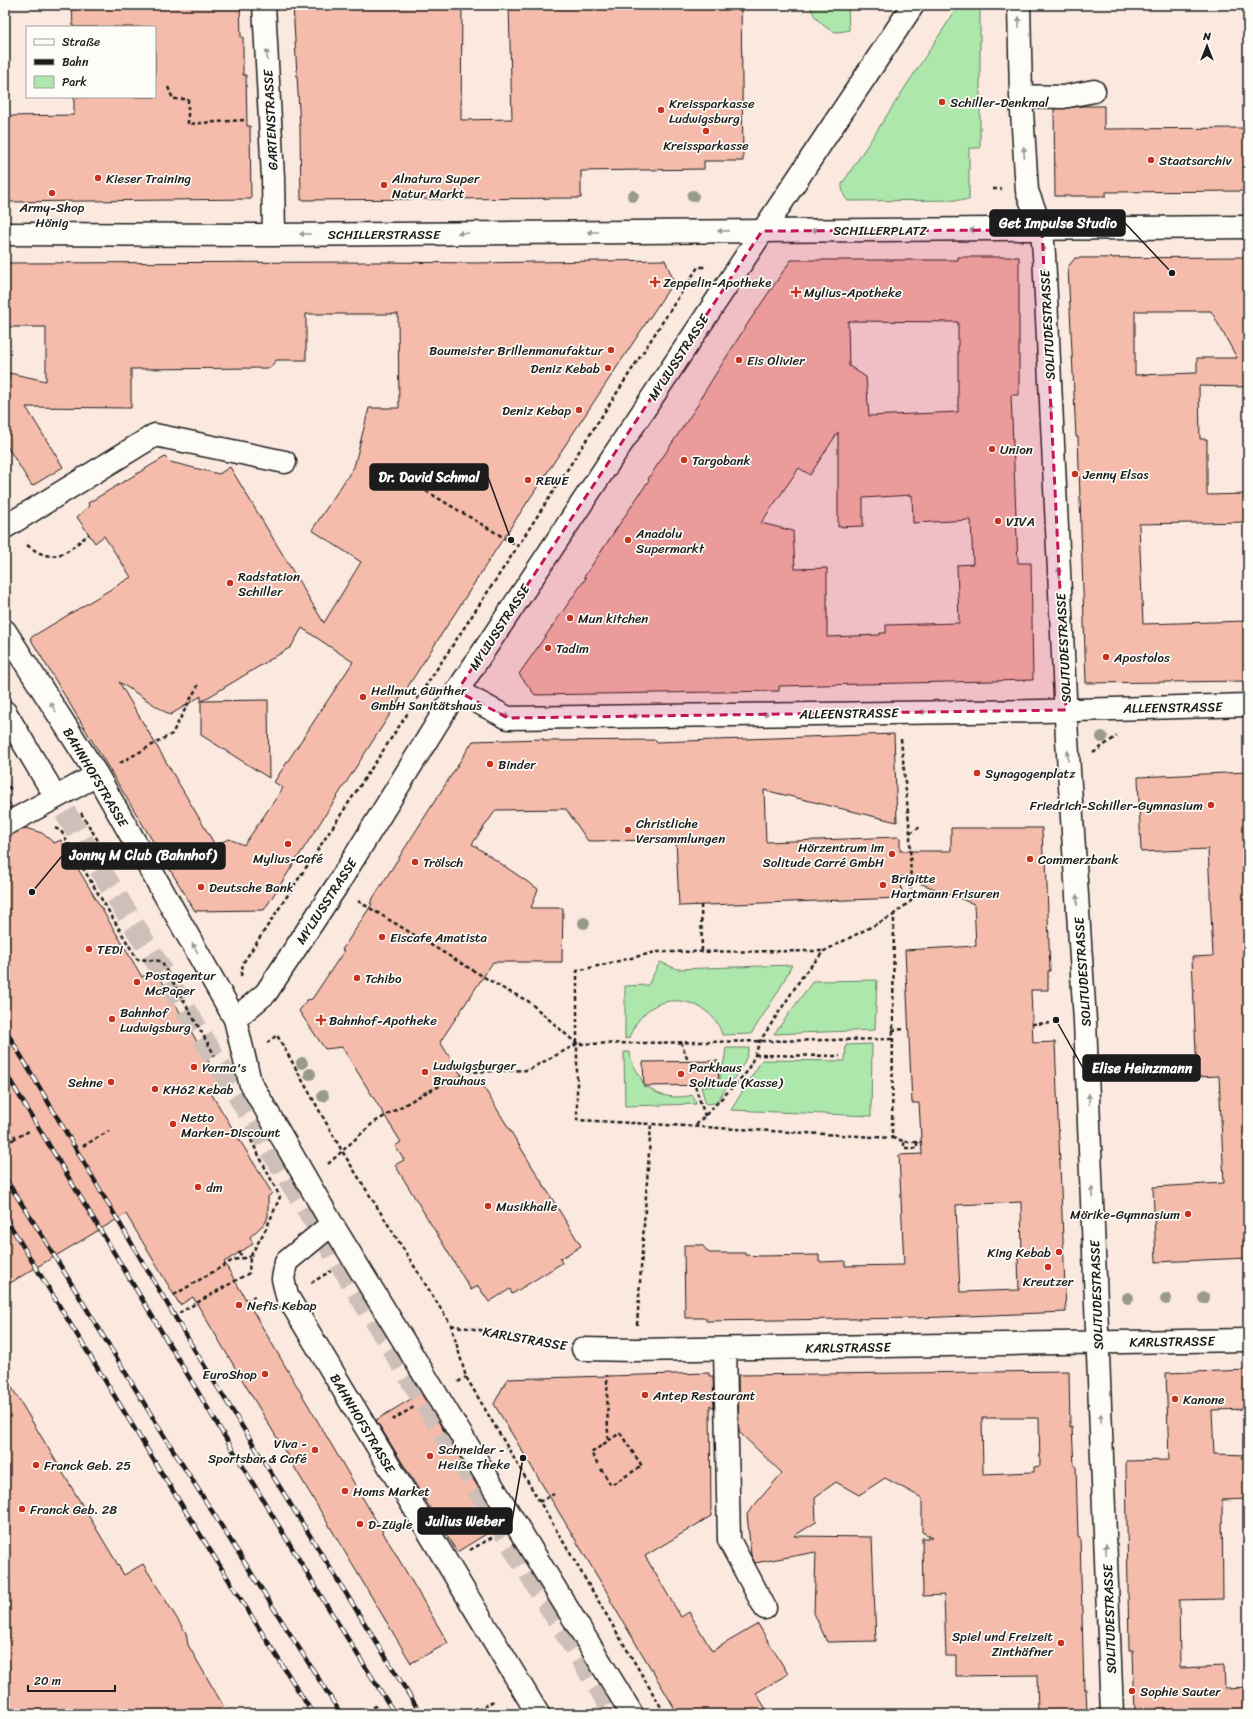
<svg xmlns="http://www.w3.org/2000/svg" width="1253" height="1719" viewBox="0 0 1253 1719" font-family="Sriracha,sans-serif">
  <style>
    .green { fill: #ade7ac; stroke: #648264 }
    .building { fill: #f5bcab; stroke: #1c1c1c; fill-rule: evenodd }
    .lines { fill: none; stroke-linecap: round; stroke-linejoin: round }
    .minor-tunnel { stroke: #cec0b9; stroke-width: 22; stroke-dasharray: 22 11; stroke-linecap: butt }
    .minor-casing { stroke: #1c1c1c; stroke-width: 25 }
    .path { stroke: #1c1c1c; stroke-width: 2.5; stroke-dasharray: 4 3; stroke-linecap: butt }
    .minor { stroke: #fdfcf7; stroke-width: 22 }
    .rail-casing { stroke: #1c1c1c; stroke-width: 4.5 }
    .rail { stroke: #fdfcf7; stroke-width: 3; stroke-dasharray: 9; stroke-linecap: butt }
    .tree { fill: #999a8c }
    .oneway { fill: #989794 }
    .marked { fill: #c2185b; fill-opacity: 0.2; stroke: #c2185b; stroke-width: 3; stroke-dasharray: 8 5; stroke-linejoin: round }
    .poi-dot { fill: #c8321e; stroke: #fdfcf7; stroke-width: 1.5 }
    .labels { text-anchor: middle; stroke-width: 3.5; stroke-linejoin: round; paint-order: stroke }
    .poi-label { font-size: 13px; fill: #1c1c1c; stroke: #fdfcf7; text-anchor: start }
    .street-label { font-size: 13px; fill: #1c1c1c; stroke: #fdfcf7 }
    .leader { fill: none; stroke: #1c1c1c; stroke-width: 1.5 }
    .callout-dot { fill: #1c1c1c; stroke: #fdfcf7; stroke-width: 1.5 }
    .callout { fill: #1c1c1c; stroke: #1c1c1c; stroke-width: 1.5 }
    .callout-label { font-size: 14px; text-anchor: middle; font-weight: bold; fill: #fff }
  </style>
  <rect width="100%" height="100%" fill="#fbe9e0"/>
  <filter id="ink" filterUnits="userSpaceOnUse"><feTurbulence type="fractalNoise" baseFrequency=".025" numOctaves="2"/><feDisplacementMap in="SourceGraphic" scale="8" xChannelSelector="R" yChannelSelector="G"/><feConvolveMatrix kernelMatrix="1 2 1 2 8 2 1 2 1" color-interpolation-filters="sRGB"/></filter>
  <g filter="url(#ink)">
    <!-- green -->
    <path class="green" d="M814 5H848L849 30C845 31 839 32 836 32 826 30 813 17 811 8Z
      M959 5H980V148H969V200L848 201C843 196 842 191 842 184Z
      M660 962 677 969 792 965 778 992 751 1034 722 1035C716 1008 681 993 656 1005 643 1012 634 1024 629 1038L625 1039V986L648 985Z
      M877 980 875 1030 774 1034 813 981Z
      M872 1044 871 1116 731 1110 762 1060 845 1061 846 1045Z
      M726 1048H749C745 1070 727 1084 716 1103L706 1104 701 1087 720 1086V1070L724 1062Z
      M624 1052H630C630 1066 642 1074 644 1087 649 1087 651 1089 655 1092 667 1098 680 1098 693 1095L696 1104 625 1106Z"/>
    <!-- building -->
    <path class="building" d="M72 5H240L241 37H243V75H246L247 126H250L251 199 5 202V116L74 115V97H155V27H73Z
      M293 5H462L461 120 512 119 509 5H741L743 161H704V169L581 171V198L301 200 300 128Z
      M1082 106H1104V129L1248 128V191L1106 192V196H1055L1054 109Z
      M958 257H1019V395H1011L1018 563H1031L1033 680 779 686V691L535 695 519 674 586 578 584 577 649 480 648 479 699 403 698 402 748 323 791 260H958ZM848 321 958 322V412L869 416 866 377 849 366ZM838 432V527L863 526V498L912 495 913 523 971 520 973 564 957 565 959 623 886 625V633H880V635L827 637V568L795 569 793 531 761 523 799 468 810 475Z
      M1248 257V387L1199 386 1200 439H1207V495L1248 494V522L1139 524 1143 624 1248 621V681L1086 683 1078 437H1076L1068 267 1075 258ZM1135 311H1211L1237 358H1197V373L1135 375Z
      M665 260 674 281 497 548 264 910 195 911 30 638 131 577 104 536 95 543 77 517 89 506 88 503 165 457 170 462 219 474 230 467 324 623 361 562 312 530 354 467 369 408H399L398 314H306V360H276L270 368 131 369V408L26 407 63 467 32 486 5 443V372L46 381V327H5V263L380 262 475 263ZM302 628 353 662 274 782 283 788 244 845 229 839 215 845 119 682 170 715 201 696V735L269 778 268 700 202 701 291 647Z
      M894 734 897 822 764 790 766 842 898 837 900 838V851H951V828H1042L1043 857H1046L1050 971H1048V990H1031L1033 1043 1055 1042 1066 1312 917 1318 706 1321V1318H685L684 1245H702L709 1253H745V1255L762 1256 819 1255V1262L845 1261V1266L904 1265 899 1155 922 1154 919 1103H912L905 950 976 946 974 904 901 876 902 898 679 906 676 840 588 841 566 809 496 810 472 844 538 889 531 908H563L562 962H493L440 1042 467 1084 478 1078 581 1246 560 1259 562 1263 512 1294 510 1289 489 1302 478 1286 471 1290 395 1165 404 1160 395 1146 401 1142 342 1047 325 1049 299 1011 307 1000 312 999 344 951 342 950 372 904 370 903 473 741 544 739V741L656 740V742ZM1021 1202 1022 1257 1018 1258 1019 1290 960 1292 956 1205Z
      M1248 772V1258L1156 1262 1153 1187 1224 1183 1219 1076 1197 1077 1192 957 1213 956 1208 849 1141 852 1138 777Z
      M5 795 12 807 5 811Z
      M25 828 42 833 54 843 61 840 142 977 155 969 221 1083 209 1090 272 1193 268 1197V1216L266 1222 250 1237 253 1244 224 1262 448 1643 411 1663 193 1297 180 1305 126 1214 5 1286V837Z
      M718 1061 719 1085 644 1086 643 1062Z
      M1248 1370V1409L1212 1410 1214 1454 1248 1455V1499L1222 1500 1223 1599 1179 1600 1180 1668 1224 1666 1225 1688 1248 1687V1714H1135L1133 1650H1129L1126 1461 1169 1460 1166 1373Z
      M1069 1371 1070 1428 1072 1427 1074 1466H1076L1078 1537H1080L1084 1689H1086L1087 1714H1038L1037 1675 956 1676V1656H946L944 1595 923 1596 922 1538H933L922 1532V1498L885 1478 859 1495 836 1482 815 1497 816 1522 794 1536 872 1537 876 1641 827 1642 814 1613 816 1552 755 1563 751 1555 747 1514 782 1473 739 1432 738 1375ZM982 1418H1039L1040 1466 1034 1467V1472L983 1474Z
      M709 1373V1376H713L714 1408 710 1405 711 1516 645 1556 681 1617 689 1612 712 1651 758 1624 788 1674 756 1693 769 1714H678L610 1600 611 1599 494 1404 507 1379Z
      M5 1376 124 1575 143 1564 186 1633 188 1645 228 1714H5Z
      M421 1393 501 1525 457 1552 376 1420Z"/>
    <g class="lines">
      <!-- minor-tunnel -->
      <path class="minor-tunnel" d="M48 784 615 1714"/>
      <defs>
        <path id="minor" d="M264 5 273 178 274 235
          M1019 5 1021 96 1027 191 1042 230 1044 255 1067 739 1085 1021 1112 1714
          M1021 96 1063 97 1094 91
          M5 234 274 235 1248 227
          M5 527 155 435 285 462
          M5 631 97 775 235 1019 250 1082 332 1224 632 1714
          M457 691 508 718 1043 711 1248 705
          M5 712 48 784
          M5 825 97 775
          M235 1019 266 993 336 887 457 691 913 5
          M332 1224 286 1262 283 1279 287 1296 538 1714
          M583 1349 635 1350 1248 1340
          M725 1349 729 1540 765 1608"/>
      </defs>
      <!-- minor casing -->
      <use href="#minor" class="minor-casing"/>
      <!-- path -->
      <path class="path" d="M168 87 173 99H188V124L245 120
        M993 189H1002
        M426 491 518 546
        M27 545C54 566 66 553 89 534
        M1093 753 1117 736
        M120 763 172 734 198 685
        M5 780 12 792
        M1033 806H1044
        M81 813 110 860
        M55 828 61 831 137 959 161 961 215 1056
        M910 833 922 826
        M358 901 504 989 528 1001 577 1044V1120L651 1124
        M701 905 702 951
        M241 976 243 963 518 546 698 267H707
        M160 979 169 973
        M1032 1024 1059 1023
        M892 1030 905 1029
        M681 1042 688 1061
        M267 1043 277 1035 342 1151 451 1325 466 1377 665 1714
        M577 1043V971L656 952 824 951
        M755 1055 840 1056
        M214 1071 220 1067
        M695 1086 705 1116
        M696 1125 746 1073 755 1055 760 1041 804 974 824 951 894 915
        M14 1135 16 1138 31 1130
        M892 1138 908 1142H921
        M904 1142V1148H917V1142
        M5 1144 16 1138
        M83 1146 109 1131
        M328 1164 373 1123 425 1093 469 1072 528 1070 577 1044 892 1039
        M239 1252 243 1258
        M311 1283 331 1271
        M174 1295 233 1260 250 1257
        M246 1301 255 1296
        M179 1313 249 1273 250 1257 267 1227 280 1197 250 1138
        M451 1325 559 1344
        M637 1325 651 1124 892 1138 894 914 911 901 910 833 901 739
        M458 1382 466 1377
        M392 1420 414 1407
        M598 1464 591 1453 608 1441 607 1375
        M601 1469 611 1485 642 1466 620 1433 608 1441
        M539 1502 554 1494
        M470 1550 493 1537
        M367 1711 379 1704
        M363 1714 367 1711 365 1708
        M467 1714 476 1708 480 1714
        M472 1714 495 1700"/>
      <!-- minor -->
      <use href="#minor" class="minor"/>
      <defs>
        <path id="rail" d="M5 1029 194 1349 421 1714
          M5 1072 324 1601 395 1714
          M5 1178 43 1237 161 1431 341 1714
          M5 1217 161 1472 313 1714"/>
      </defs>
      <!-- rail casing -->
      <use href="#rail" class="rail-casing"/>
      <!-- rail -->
      <use href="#rail" class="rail"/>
    </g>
    <!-- trees -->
    <g class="tree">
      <circle cx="633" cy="196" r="6"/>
      <circle cx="693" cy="196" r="6"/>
      <circle cx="1102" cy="737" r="6"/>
      <circle cx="584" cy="923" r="6"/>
      <circle cx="302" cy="1063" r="6"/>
      <circle cx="310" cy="1074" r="6"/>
      <circle cx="323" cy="1096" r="6"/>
      <circle cx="1128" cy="1298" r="6"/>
      <circle cx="1204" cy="1298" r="6"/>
      <circle cx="1166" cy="1299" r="6"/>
    </g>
    <!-- one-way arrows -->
    <defs><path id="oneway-solid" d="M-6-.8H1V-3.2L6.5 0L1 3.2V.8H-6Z"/></defs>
    <g class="oneway">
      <use href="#oneway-solid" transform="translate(1019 22) rotate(-91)"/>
      <use href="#oneway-solid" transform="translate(267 55) rotate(-93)"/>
      <use href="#oneway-solid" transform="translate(1024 152) rotate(-94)"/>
      <use href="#oneway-solid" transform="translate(817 230) rotate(179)"/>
      <use href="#oneway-solid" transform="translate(975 230) rotate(180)"/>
      <use href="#oneway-solid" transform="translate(723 231) rotate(179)"/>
      <use href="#oneway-solid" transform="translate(593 232) rotate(180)"/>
      <use href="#oneway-solid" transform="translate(463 233) rotate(180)"/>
      <use href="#oneway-solid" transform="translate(305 234) rotate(180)"/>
      <use href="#oneway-solid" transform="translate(1044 251) rotate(-93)"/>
      <use href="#oneway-solid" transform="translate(1051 409) rotate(-93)"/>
      <use href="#oneway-solid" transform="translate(1059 573) rotate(-93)"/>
      <use href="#oneway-solid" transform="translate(53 707) rotate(-122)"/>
      <use href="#oneway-solid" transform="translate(921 712) rotate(-1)"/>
      <use href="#oneway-solid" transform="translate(763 714) rotate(-1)"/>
      <use href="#oneway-solid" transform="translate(504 715) rotate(24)"/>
      <use href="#oneway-solid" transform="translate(633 716) rotate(-1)"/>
      <use href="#oneway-solid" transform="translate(1068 756) rotate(-93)"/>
      <use href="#oneway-solid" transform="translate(1077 900) rotate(-94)"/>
      <use href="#oneway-solid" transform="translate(195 948) rotate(-120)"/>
      <use href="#oneway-solid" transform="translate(1089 1099) rotate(-92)"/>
      <use href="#oneway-solid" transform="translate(1092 1192) rotate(-92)"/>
      <use href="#oneway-solid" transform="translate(1101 1419) rotate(-92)"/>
      <use href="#oneway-solid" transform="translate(1106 1549) rotate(-92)"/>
    </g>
  </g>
  <!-- marked area -->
  <path class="marked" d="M1042 230 1066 710 508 718 457 691 762 231Z"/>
  <!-- markers -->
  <g class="poi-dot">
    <circle cx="942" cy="102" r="4"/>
    <circle cx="661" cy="110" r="4"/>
    <circle cx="706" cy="131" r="4"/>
    <circle cx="1151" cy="160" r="4"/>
    <circle cx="98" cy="178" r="4"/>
    <circle cx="384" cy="185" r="4"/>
    <circle cx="52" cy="193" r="4"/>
    <path d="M653 276h4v4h4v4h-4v4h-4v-4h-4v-4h4z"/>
    <path d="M794 286h4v4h4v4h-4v4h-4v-4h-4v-4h4z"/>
    <circle cx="611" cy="350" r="4"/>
    <circle cx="739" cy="360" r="4"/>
    <circle cx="608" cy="368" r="4"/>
    <circle cx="579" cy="410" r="4"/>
    <circle cx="992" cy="449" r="4"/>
    <circle cx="684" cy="460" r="4"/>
    <circle cx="1075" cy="474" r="4"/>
    <circle cx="528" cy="480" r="4"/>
    <circle cx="998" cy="521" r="4"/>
    <circle cx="628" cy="540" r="4"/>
    <circle cx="230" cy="583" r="4"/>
    <circle cx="570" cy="618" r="4"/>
    <circle cx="548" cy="648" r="4"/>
    <circle cx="1106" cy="657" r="4"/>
    <circle cx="363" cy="697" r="4"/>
    <circle cx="490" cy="764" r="4"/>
    <circle cx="977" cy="773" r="4"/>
    <circle cx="1211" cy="805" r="4"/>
    <circle cx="628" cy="830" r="4"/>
    <circle cx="288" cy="844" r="4"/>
    <circle cx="892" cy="854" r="4"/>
    <circle cx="1030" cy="859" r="4"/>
    <circle cx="415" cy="862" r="4"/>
    <circle cx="883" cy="885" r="4"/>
    <circle cx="201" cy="887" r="4"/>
    <circle cx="382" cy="937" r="4"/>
    <circle cx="89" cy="949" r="4"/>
    <circle cx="357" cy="978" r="4"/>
    <circle cx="137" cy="982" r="4"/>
    <circle cx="112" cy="1019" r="4"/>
    <path d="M319 1014h4v4h4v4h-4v4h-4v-4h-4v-4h4z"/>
    <circle cx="194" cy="1067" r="4"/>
    <circle cx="425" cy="1072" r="4"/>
    <circle cx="681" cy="1074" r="4"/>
    <circle cx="111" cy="1082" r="4"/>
    <circle cx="155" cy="1089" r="4"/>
    <circle cx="173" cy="1124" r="4"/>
    <circle cx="198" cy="1187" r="4"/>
    <circle cx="488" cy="1206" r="4"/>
    <circle cx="1188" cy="1214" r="4"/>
    <circle cx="1059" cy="1252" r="4"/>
    <circle cx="1048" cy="1267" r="4"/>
    <circle cx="239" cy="1305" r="4"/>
    <circle cx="265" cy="1374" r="4"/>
    <circle cx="645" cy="1395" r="4"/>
    <circle cx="1175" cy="1399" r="4"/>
    <circle cx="315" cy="1450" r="4"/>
    <circle cx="430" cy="1456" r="4"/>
    <circle cx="36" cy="1465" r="4"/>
    <circle cx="345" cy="1491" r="4"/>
    <circle cx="22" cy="1509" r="4"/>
    <circle cx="360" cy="1524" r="4"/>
    <circle cx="1061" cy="1643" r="4"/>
    <circle cx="1132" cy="1691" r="4"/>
  </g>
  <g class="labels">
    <!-- poi labels -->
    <g class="poi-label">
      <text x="950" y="107">Schiller-Denkmal</text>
      <text x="669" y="108">Kreissparkasse<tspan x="669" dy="15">Ludwigsburg</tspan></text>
      <text x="706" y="150" text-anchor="middle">Kreissparkasse</text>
      <text x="1159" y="165">Staatsarchiv</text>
      <text x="106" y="183">Kieser Training</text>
      <text x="392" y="183">Alnatura Super<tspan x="392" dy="15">Natur Markt</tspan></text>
      <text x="52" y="212" text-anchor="middle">Army-Shop<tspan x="52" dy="15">Hönig</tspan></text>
      <text x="663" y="287">Zeppelin-Apotheke</text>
      <text x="804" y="297">Mylius-Apotheke</text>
      <text x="603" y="355" text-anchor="end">Baumeister Brillenmanufaktur</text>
      <text x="747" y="365">Eis Olivier</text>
      <text x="600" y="373" text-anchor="end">Deniz Kebab</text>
      <text x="571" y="415" text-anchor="end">Deniz Kebap</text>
      <text x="1000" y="454">Union</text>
      <text x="692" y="465">Targobank</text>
      <text x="1083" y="479">Jenny Elsas</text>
      <text x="536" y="485">REWE</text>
      <text x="1006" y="526">VIVA</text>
      <text x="636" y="538">Anadolu<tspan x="636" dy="15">Supermarkt</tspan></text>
      <text x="238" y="581">Radstation<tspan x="238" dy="15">Schiller</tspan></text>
      <text x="578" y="623">Mun kitchen</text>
      <text x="556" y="653">Tadim</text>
      <text x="1114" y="662">Apostolos</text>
      <text x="371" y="695">Hellmut Günther<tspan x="371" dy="15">GmbH Sanitätshaus</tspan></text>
      <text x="498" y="769">Binder</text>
      <text x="985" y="778">Synagogenplatz</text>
      <text x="1203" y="810" text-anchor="end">Friedrich-Schiller-Gymnasium</text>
      <text x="636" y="828">Christliche<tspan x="636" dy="15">Versammlungen</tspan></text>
      <text x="884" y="852" text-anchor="end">Hörzentrum im<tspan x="884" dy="15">Solitude Carré GmbH</tspan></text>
      <text x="288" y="863" text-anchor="middle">Mylius-Café</text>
      <text x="1038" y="864">Commerzbank</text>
      <text x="423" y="867">Trölsch</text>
      <text x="891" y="883">Brigitte<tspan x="891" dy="15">Hartmann Frisuren</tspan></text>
      <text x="209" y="892">Deutsche Bank</text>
      <text x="390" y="942">Eiscafe Amatista</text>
      <text x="97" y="954">TEDi</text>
      <text x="145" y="980">Postagentur<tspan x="145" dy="15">McPaper</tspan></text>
      <text x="365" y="983">Tchibo</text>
      <text x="120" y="1017">Bahnhof<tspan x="120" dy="15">Ludwigsburg</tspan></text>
      <text x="329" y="1025">Bahnhof-Apotheke</text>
      <text x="433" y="1070">Ludwigsburger<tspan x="433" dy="15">Brauhaus</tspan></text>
      <text x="202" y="1072">Yorma's</text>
      <text x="689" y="1072">Parkhaus<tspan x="689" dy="15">Solitude (Kasse)</tspan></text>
      <text x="103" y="1087" text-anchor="end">Sehne</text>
      <text x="163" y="1094">KH62 Kebab</text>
      <text x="181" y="1122">Netto<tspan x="181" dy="15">Marken-Discount</tspan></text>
      <text x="206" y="1192">dm</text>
      <text x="496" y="1211">Musikhalle</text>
      <text x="1180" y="1219" text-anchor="end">Mörike-Gymnasium</text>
      <text x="1051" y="1257" text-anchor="end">King Kebab</text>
      <text x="1048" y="1286" text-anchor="middle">Kreutzer</text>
      <text x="247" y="1310">Nefis Kebap</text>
      <text x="257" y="1379" text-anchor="end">EuroShop</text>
      <text x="653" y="1400">Antep Restaurant</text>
      <text x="1183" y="1404">Kanone</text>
      <text x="307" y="1448" text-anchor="end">Viva -<tspan x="307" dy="15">Sportsbar &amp; Café</tspan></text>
      <text x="438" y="1454">Schneider -<tspan x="438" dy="15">Heiße Theke</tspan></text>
      <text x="44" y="1470">Franck Geb. 25</text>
      <text x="353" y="1496">Homs Market</text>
      <text x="30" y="1514">Franck Geb. 28</text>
      <text x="368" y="1529">D-Zügle</text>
      <text x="1053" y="1641" text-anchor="end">Spiel und Freizeit<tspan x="1053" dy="15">Zinthäfner</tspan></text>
      <text x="1140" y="1696">Sophie Sauter</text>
    </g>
    <!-- street labels -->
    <g class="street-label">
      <text transform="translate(270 120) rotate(-93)" y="5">GARTENSTRASSE</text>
      <text x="880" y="235">SCHILLERPLATZ</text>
      <text x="384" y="239">SCHILLERSTRASSE</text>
      <text transform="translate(1047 325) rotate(-93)" y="5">SOLITUDESTRASSE</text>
      <text transform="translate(678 357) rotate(-57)" y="5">MYLIUSSTRASSE</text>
      <text transform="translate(499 627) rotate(-57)" y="5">MYLIUSSTRASSE</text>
      <text transform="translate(1063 648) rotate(-93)" y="5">SOLITUDESTRASSE</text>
      <text transform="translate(1173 707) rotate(-1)" y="5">ALLEENSTRASSE</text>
      <text transform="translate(849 713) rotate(-1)" y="5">ALLEENSTRASSE</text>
      <text transform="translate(96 777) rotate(59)" y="5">BAHNHOFSTRASSE</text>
      <text transform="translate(326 901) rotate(-57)" y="5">MYLIUSSTRASSE</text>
      <text transform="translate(1082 972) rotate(-94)" y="5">SOLITUDESTRASSE</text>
      <text transform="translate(1096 1295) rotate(-92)" y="5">SOLITUDESTRASSE</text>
      <text transform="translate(525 1338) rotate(10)" y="5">KARLSTRASSE</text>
      <text transform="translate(1172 1341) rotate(-1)" y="5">KARLSTRASSE</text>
      <text transform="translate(848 1347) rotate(-1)" y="5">KARLSTRASSE</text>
      <text transform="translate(363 1423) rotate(59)" y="5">BAHNHOFSTRASSE</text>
      <text transform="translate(1109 1619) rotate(-92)" y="5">SOLITUDESTRASSE</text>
    </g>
  </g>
  <!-- callouts -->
  <path class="leader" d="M1172 273L1125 223M511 540L488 477M32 892L62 856M1056 1020L1083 1068M523 1458L512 1521"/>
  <g class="callout-dot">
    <circle cx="1172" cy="273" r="4"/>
    <circle cx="511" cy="540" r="4"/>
    <circle cx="32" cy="892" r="4"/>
    <circle cx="1056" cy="1020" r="4"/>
    <circle cx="523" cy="1458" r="4"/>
  </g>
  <g class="callout">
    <rect x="990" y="210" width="135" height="26" rx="4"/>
    <rect x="370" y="464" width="118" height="26" rx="4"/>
    <rect x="62" y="843" width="163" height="26" rx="4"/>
    <rect x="1083" y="1055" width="117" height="26" rx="4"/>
    <rect x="418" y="1508" width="94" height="26" rx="4"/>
  </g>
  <g class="callout-label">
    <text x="1058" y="228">Get Impulse Studio</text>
    <text x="429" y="482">Dr. David Schmal</text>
    <text x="143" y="860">Jonny M Club (Bahnhof)</text>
    <text x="1142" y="1073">Elise Heinzmann</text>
    <text x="465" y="1526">Julius Weber</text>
  </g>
  <!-- margin -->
  <rect width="1253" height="1719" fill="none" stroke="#fdfcf7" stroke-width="20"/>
  <rect x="10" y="10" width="1233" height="1699" fill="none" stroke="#1c1c1c" stroke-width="1.5" filter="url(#ink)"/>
  <!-- legend -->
  <rect x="26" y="26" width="130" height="72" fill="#fdfcf7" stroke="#a3a29f"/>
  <rect x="34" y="39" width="20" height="6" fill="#fdfcf7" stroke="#a3a29f"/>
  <text x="62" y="46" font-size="12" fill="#1c1c1c">Straße</text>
  <rect x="34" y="59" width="20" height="6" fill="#1c1c1c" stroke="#a3a29f"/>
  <text x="62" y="66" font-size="12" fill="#1c1c1c">Bahn</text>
  <rect x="34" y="76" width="20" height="12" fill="#ade7ac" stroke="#a3a29f"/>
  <text x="62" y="86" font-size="12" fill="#1c1c1c">Park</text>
  <!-- north arrow -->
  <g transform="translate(1207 46)" stroke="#fdfcf7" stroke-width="3" paint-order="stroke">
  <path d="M0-3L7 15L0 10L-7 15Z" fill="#1c1c1c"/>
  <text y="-6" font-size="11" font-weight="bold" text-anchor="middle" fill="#1c1c1c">N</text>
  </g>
  <!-- scale -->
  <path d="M28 1685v6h87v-6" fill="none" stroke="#1c1c1c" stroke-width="2"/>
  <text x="34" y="1685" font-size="12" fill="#1c1c1c" stroke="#fdfcf7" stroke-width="3" paint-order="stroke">20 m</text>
</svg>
